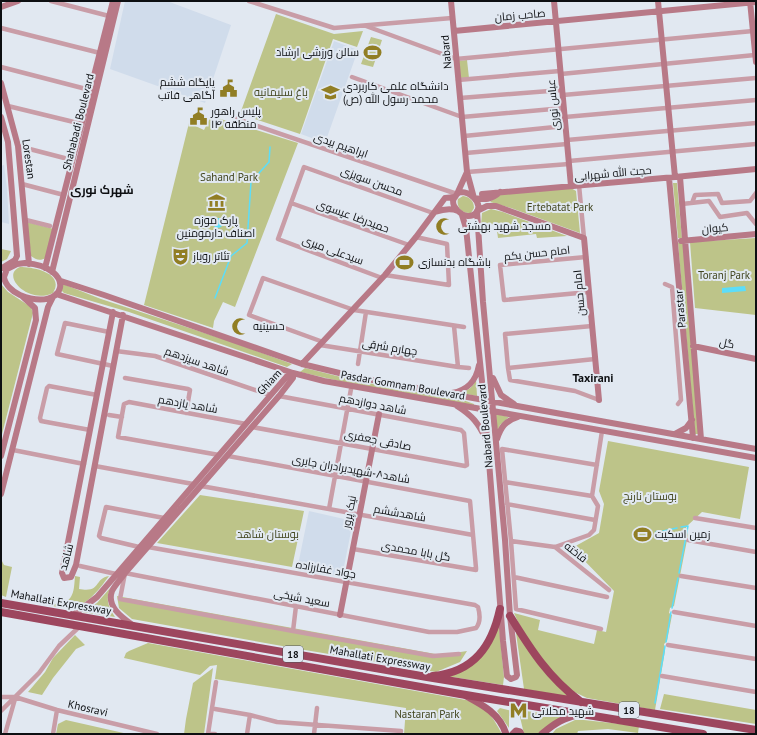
<svg xmlns="http://www.w3.org/2000/svg" width="757" height="735" viewBox="0 0 757 735" font-family="'PT Sans',Cairo,sans-serif">
  <style>
    .built { fill: #d0dceb }
    .green { fill: #bdc489 }
    .water { fill: #5cddf9 }
    .lines { fill: none; stroke-linecap: round; stroke-linejoin: round }
    .stream { stroke: #5cddf9; stroke-width: 1.5 }
    .street { stroke: #c99da7; stroke-width: 4.5 }
    .secondary { stroke: #b87987; stroke-width: 6 }
    .primary { stroke: #aa5e71; stroke-width: 7 }
    .highway { stroke: #9d465e; stroke-width: 8 }
    .labels { text-anchor: middle; stroke-width: 4; stroke-linejoin: round; paint-order: stroke }
    .shield { fill: #e1e8f1; stroke: #4d5055; stroke-width: 1 }
    .shield-label { font-size: 10px; font-weight: bold; fill: #0d0f12 }
    .street-label { font-size: 11px; fill: #0d0f12; stroke: #e1e8f1 }
    .poi-label { font-size: 11px; fill: #0d0f12; stroke: #e1e8f1; text-anchor: start }
    .park-label { font-size: 11px; fill: #42461f; stroke: #e1e8f1 }
    .neighbourhood-label { font-size: 12px; font-weight: bold; fill: #0d0f12; stroke: #e1e8f1 }
  </style>
  <rect width="100%" height="100%" fill="#e1e8f1"/>
  <!-- built -->
  <path class="built" d="M125 1H167L231 25 205 103 110 69Z
    M334 41 358 50 325 143 301 134Z
    M4 165 7 189 9 224 1 222V166Z
    M309 511 353 521 342 577 297 570Z"/>
  <!-- green -->
  <path class="green" d="M276 14 334 34 363 31 357 47 333 39 300 134 240 114Z
    M371 37 382 40 373 67 361 64Z
    M467 60 469 78 460 79 458 61Z
    M211 116 298 143 235 307 223 302 214 321 213 328 144 305 189 123 204 130Z
    M673 183H677L682 238H678Z
    M571 188 576 191 580 233 511 208 490 202 500 194Z
    M463 196C470 197 474 201 474 208L471 213C462 214 456 207 458 199Z
    M491 209 503 212 567 236 537 238 536 234 498 238 496 224 481 225 482 213Z
    M27 222 54 229 46 258C40 261 36 260 31 256Z
    M756 238V315L695 308 690 242Z
    M678 243H683L699 434H695Z
    M1 249 11 251 7 259 1 262Z
    M20 267C34 267 65 273 53 293 28 305 0 275 20 267Z
    M1 284 8 292 31 307 33 313 1 438Z
    M63 284 101 299 232 342 292 364 287 367 129 312 64 293 61 290Z
    M305 368 357 381 463 400 474 404V406L348 383 300 372Z
    M476 379 477 396 461 393C469 390 473 387 476 379Z
    M496 414 509 417 500 425 497 432Z
    M608 441 749 467 740 519 702 512 686 527 688 535 674 606 670 608 669 613 672 615 667 641 664 644 665 651 655 710 587 698 570 690 541 659 519 624 514 613 540 620 538 630 594 644 597 630 606 632 614 591 572 548 599 533 604 504 599 491Z
    M200 495 304 511 292 567 157 543Z
    M1 559 4 565 12 567 6 597 1 595Z
    M75 576 80 577 79 589C102 593 93 579 109 576 98 591 85 609 65 608 60 608 54 606 49 605 54 604 58 604 62 603 75 600 74 586 75 576Z
    M111 587C105 598 108 607 115 617L82 612 97 603Z
    M117 596 441 655 467 651 460 662 436 672 299 649 132 619 119 608Z
    M499 626 504 677 503 685 446 676 469 667Z
    M515 626 571 697 524 689Z
    M75 635 85 645 76 649 53 678 42 695 28 692 45 672 53 658Z
    M148 643 466 700C487 706 492 716 502 734H404L406 708 215 679 217 665 210 666 200 675 124 658 126 653 129 651Z
    M213 668 204 734H184L186 719 193 683Z
    M664 694 756 710V724L660 709Z
    M500 708 520 713 526 711 562 716 539 734H524L520 717 514 714 509 716V728L497 711Z
    M66 720 128 734H56L58 724Z
    M575 720H584L639 726 638 733 608 729 578 731 577 734H552L556 729Z"/>
  <!-- water -->
  <path class="water" d="M213 223a5 5 0 1 1 10 0a5 5 0 1 1-10 0Z
    M745 286 746 291 722 293V288Z"/>
  <g class="lines">
    <!-- stream -->
    <path class="stream" d="M215 298 231 256 247 243 251 182 269 162 270 147
      M663 531 677 528
      M656 532 658 531
      M679 573 688 526 681 527
      M672 608 678 578
      M666 642 671 612
      M655 703 665 646"/>
    <!-- street -->
    <path class="street" d="M51 1 109 16
      M249 1 334 28 452 18
      M366 26 456 59 753 31
      M1 28 100 53
      M1 67 90 90
      M561 74 755 55
      M352 77 462 117 564 108
      M458 80 560 71
      M563 95 756 78
      M460 98 562 90
      M8 106 82 124
      M565 117 756 100
      M234 118 457 194
      M464 136 565 126
      M567 140 756 123
      M18 146 72 160
      M466 153 567 144
      M569 161 756 144
      M467 172 569 164
      M22 184 64 195
      M579 185 584 238
      M291 203 409 245
      M692 203 695 195 718 194 722 203 750 201 756 193
      M682 204 709 201 720 217 747 213 756 224
      M26 220 50 226
      M586 257 500 265 504 300 589 292
      M385 275 449 285 447 244 416 237
      M382 278 278 239 304 167 433 213
      M665 284 672 287 681 400 678 404
      M454 326 458 367
      M592 326 505 334 508 368 595 359
      M109 332 65 323 57 354 113 366
      M323 342 249 315 263 278 354 310 464 327
      M320 345 458 367 469 368
      M116 351 155 356 270 395
      M358 364 366 312
      M508 368 510 380 575 391 599 400
      M125 378 188 389 190 390 186 413
      M109 415 122 417
      M252 427 465 466 467 465 464 433 461 430 279 396
      M90 430 41 421 40 418 47 388 49 386 97 395
      M13 450 84 464
      M219 455 118 437 124 404 129 402 246 424
      M228 456 470 501 476 568V570L353 549
      M597 465 502 449 511 541 516 609 601 629
      M95 466 193 484
      M505 482 592 496
      M201 486 473 535
      M507 504 595 520
      M329 509 351 389
      M695 518 756 528
      M688 540 756 552
      M511 541 555 547 589 535 594 530 598 506 592 496 602 431
      M139 547 101 538 99 536 106 507 164 518
      M148 547 475 605 478 607C480 614 481 622 476 628L457 632H429L125 573 120 599 293 631 296 606
      M555 547 609 590
      M80 566 116 574
      M681 576 756 588
      M514 577 607 597
      M674 612 756 626
      M293 631 433 656 459 654
      M668 645 756 659
      M662 676 756 692
      M1 697H15L57 710 157 734
      M215 709 250 715 277 722 401 731 400 734
      M1 711 39 673 59 646 79 627
      M5 734 15 699
      M53 734 57 710
      M208 734 216 682
      M211 734H215
      M247 734 250 715
      M314 734 317 708"/>
    <!-- secondary -->
    <path class="secondary" d="M451 1 467 172
      M554 1 571 186
      M658 1 675 177
      M750 1 756 62
      M1 7 18 1
      M454 31 756 2
      M1 83 18 146 29 264
      M1 117 8 142 17 256 15 260 2 268
      M680 177 701 439
      M669 178 693 438
      M460 192C467 192 470 194 474 198 486 209 471 224 458 211 454 207 453 205 453 200L457 194Z
      M457 194 467 172 474 198C485 200 491 200 500 192
      M482 194 675 177 756 169
      M435 212C441 210 451 208 458 211
      M462 215 466 228 485 410 503 641 507 676 511 679 516 677 517 675 510 616 505 540 483 302 477 211 487 206H496L584 238 599 400
      M681 241 756 234
      M25 263C78 267 67 314 20 295 13 292 5 285 4 277L7 269 17 264Z
      M45 268 113 1
      M52 272 118 1
      M61 281 104 295 302 364 356 377 756 449
      M56 294 293 373 324 381 756 458
      M113 312 62 573 64 578 71 577 76 565 123 315
      M693 346 756 359
      M302 364 385 275 416 237 445 198 455 197
      M493 378 501 395 514 404
      M452 393C467 390 476 382 479 365
      M457 406C473 416 478 423 486 439
      M675 434 686 428 692 420
      M497 439C501 427 505 421 518 417
      M1 456 36 320 35 308 22 296
      M1 494 48 307 53 297
      M340 615 379 414
      M72 616 97 597 288 375 293 373
      M134 626C123 618 106 607 112 591 115 585 121 579 125 573L279 396 293 378V373"/>
    <!-- primary -->
    <path class="primary" d="M466 696C483 705 500 714 506 734
      M513 734 516 731 520 732 521 734
      M542 734C555 723 563 718 580 714"/>
    <!-- highway -->
    <path class="highway" d="M1 603 427 677 756 730
      M1 612 460 694 703 734
      M510 616C531 650 548 677 581 702
      M433 676C474 672 492 646 500 609"/>
  </g>
  <!-- icons -->
  <defs>
    <symbol id="stadium-bare" viewBox="-9 -9 18 18"><path d="M0-5a6.5 5 0 1 0 0 10a6.5 5 0 1 0 0-10ZM-3.5-1.8h7v3.6h-7Z" fill="#917e24" stroke="#e1e8f1" stroke-width="2.5" paint-order="stroke"/></symbol>
    <symbol id="civic-bare" viewBox="-9 -9 18 18"><path d="M-.6-6.5H3V-4.5H.6V-3L4-1V1h2V6H-6V1h2V-1L-.6-3ZM-1.2 2.5V6h2.4V2.5Z" fill="#917e24" stroke="#e1e8f1" stroke-width="2.5" paint-order="stroke"/></symbol>
    <symbol id="university-bare" viewBox="-9 -9 18 18"><path d="M0-5L7-2L0 1L-7-2ZM-4 1L0 2.5L4 1V4Q0 6-4 4Z" fill="#917e24" stroke="#e1e8f1" stroke-width="2.5" paint-order="stroke"/></symbol>
    <symbol id="museum-bare" viewBox="-9 -9 18 18"><path d="M0-6L6-3V-2H-6V-3ZM-5-1h2V3h-2ZM-1-1h2V3h-2ZM3-1h2V3H3ZM-6 4H6V6H-6Z" fill="#917e24" stroke="#e1e8f1" stroke-width="2.5" paint-order="stroke"/></symbol>
    <symbol id="mosque-bare" viewBox="-9 -9 18 18"><path d="M3.5-4.9A6 6 0 1 0 3.5 4.9A5 5 0 1 1 3.5-4.9Z" fill="#917e24" stroke="#e1e8f1" stroke-width="2.5" paint-order="stroke"/></symbol>
    <symbol id="theatre-bare" viewBox="-9 -9 18 18"><path d="M-5-5.5Q0-4 5-5.5V0Q5 5 0 6Q-5 5-5 0ZM-3.3-2.5H-1v1.5H-3.3ZM1-2.5H3.3v1.5H1ZM-2.8 1Q0 5.5 2.8 1Z" fill="#917e24" stroke="#e1e8f1" stroke-width="2.5" paint-order="stroke"/></symbol>
    <symbol id="metro-bare" viewBox="-9 -9 18 18"><path d="M-5.5 5V-5H-3L0 0L3-5H5.5V5H3V-.5L0 4L-3-.5V5Z" fill="#917e24" stroke="#e1e8f1" stroke-width="2.5" paint-order="stroke"/></symbol>
  </defs>
  <g fill-rule="evenodd">
    <use href="#stadium-bare" x="360" y="40" width="25" height="25"/>
    <use href="#civic-bare" x="216" y="76" width="25" height="25"/>
    <use href="#university-bare" x="318" y="80" width="25" height="25"/>
    <use href="#civic-bare" x="186" y="104" width="25" height="25"/>
    <use href="#museum-bare" x="204" y="190" width="25" height="25"/>
    <use href="#mosque-bare" x="432" y="214" width="25" height="25"/>
    <use href="#theatre-bare" x="168" y="244" width="25" height="25"/>
    <use href="#stadium-bare" x="392" y="250" width="25" height="25"/>
    <use href="#mosque-bare" x="228" y="314" width="25" height="25"/>
    <use href="#stadium-bare" x="630" y="522" width="25" height="25"/>
    <use href="#metro-bare" x="506" y="698" width="25" height="25"/>
  </g>
  <g class="labels">
    <!-- shield labels -->
    <g class="shield">
      <rect x="283" y="646" width="20" height="16" rx="3"/>
      <rect x="619" y="702" width="20" height="16" rx="3"/>
    </g>
    <g class="shield-label">
      <text x="293" y="658">18</text>
      <text x="629" y="714">18</text>
    </g>
    <!-- street labels -->
    <g class="street-label">
      <text transform="translate(520 15) rotate(-5)" y="4">صاحب زمان</text>
      <text transform="translate(446 52) rotate(-95)" y="4">Nabard</text>
      <text transform="translate(553 105) rotate(-95)" y="4">عباس نوری</text>
      <text transform="translate(78 122) rotate(-76)" y="4">Shahabadi Boulevard</text>
      <text transform="translate(341 145) rotate(19)" y="4">ابراهیم بیدی</text>
      <text transform="translate(29 159) rotate(82)" y="4">Lorestan</text>
      <text transform="translate(613 173) rotate(-5)" y="4">حجت الله شهرابی</text>
      <text transform="translate(372 181) rotate(20)" y="4">محسن سویزی</text>
      <text transform="translate(353 216) rotate(20)" y="4">حمیدرضا عیسوی</text>
      <text transform="translate(715 228) rotate(-5)" y="4">کیوان</text>
      <text transform="translate(333 250) rotate(20)" y="4">سیدعلی میری</text>
      <text transform="translate(537 253) rotate(-6)" y="4">امام حسن یکم</text>
      <text transform="translate(579 293) rotate(-95)" y="4">امام حسن</text>
      <text transform="translate(680 309) rotate(-95)" y="4">Parastar</text>
      <text transform="translate(727 343) rotate(12)" y="4">گل</text>
      <text transform="translate(390 347) rotate(9)" y="4">چهارم شرقی</text>
      <text transform="translate(197 361) rotate(19)" y="4">شاهد سیزدهم</text>
      <text transform="translate(269 382) rotate(-47)" y="4">Ghiam</text>
      <text transform="translate(403 385) rotate(10)" y="4">Pasdar Gomnam Boulevard</text>
      <text transform="translate(188 404) rotate(10)" y="4">شاهد یازدهم</text>
      <text transform="translate(373 404) rotate(11)" y="4">شاهد دوازدهم</text>
      <text transform="translate(485 426) rotate(-95)" y="4">Nabard Boulevard</text>
      <text transform="translate(378 440) rotate(11)" y="4">صادقی جعفری</text>
      <text transform="translate(351 469) rotate(10)" y="4">شاهد۸-شهیدبرادران جابری</text>
      <text transform="translate(349 512) rotate(-79)" y="4">نیک پرور</text>
      <text transform="translate(400 513) rotate(10)" y="4">شاهدششم</text>
      <text transform="translate(416 551) rotate(10)" y="4">گل بابا محمدی</text>
      <text transform="translate(576 552) rotate(38)" y="4">فاخته</text>
      <text transform="translate(66 557) rotate(-75)" y="4">شاهد</text>
      <text transform="translate(326 569) rotate(10)" y="4">جواد غفارزاده</text>
      <text transform="translate(302 598) rotate(11)" y="4">سعید شیخی</text>
      <text transform="translate(61 602) rotate(10)" y="4">Mahallati Expressway</text>
      <text transform="translate(380 658) rotate(10)" y="4">Mahallati Expressway</text>
      <text transform="translate(88 708) rotate(13)" y="4">Khosravi</text>
    </g>
    <!-- poi labels -->
    <g class="poi-label">
      <text x="359" y="56" text-anchor="end">سالن ورزشی ارشاد</text>
      <text x="215" y="86" text-anchor="end">پایگاه ششم<tspan x="215" dy="13">آگاهی فاتب</tspan></text>
      <text x="343" y="90">دانشگاه علمی کاربردی<tspan x="343" dy="13">محمد رسول الله (ص)</tspan></text>
      <text x="211" y="115">پلیس راهور<tspan x="211" dy="13">منطقه ۱۴</tspan></text>
      <text x="216" y="224" text-anchor="middle">پارک موزه<tspan x="216" dy="13">اصناف دارمومنین</tspan></text>
      <text x="458" y="230">مسجد شهید بهشتی</text>
      <text x="193" y="260">تئاتر روباز</text>
      <text x="418" y="266">باشگاه بدنسازی</text>
      <text x="253" y="330">حسینیه</text>
      <text x="655" y="538">زمین اسکیت</text>
      <text x="532" y="715">شهید محلاتی</text>
    </g>
    <!-- park labels -->
    <g class="park-label">
      <text x="281" y="96">باغ سلیمانیه</text>
      <text x="229" y="181">Sahand Park</text>
      <text x="560" y="211">Ertebatat Park</text>
      <text x="724" y="279">Toranj Park</text>
      <text x="650" y="500">بوستان نارنج</text>
      <text x="268" y="538">بوستان شاهد</text>
      <text x="427" y="718">Nastaran Park</text>
    </g>
    <!-- neighbourhood labels -->
    <g class="neighbourhood-label">
      <text x="102" y="194">شهرک نوری</text>
      <text x="593" y="382">Taxirani</text>
    </g>
  </g>
  <!-- border -->
  <rect width="757" height="735" fill="none" stroke="#0d0f12" stroke-width="4"/>
</svg>
